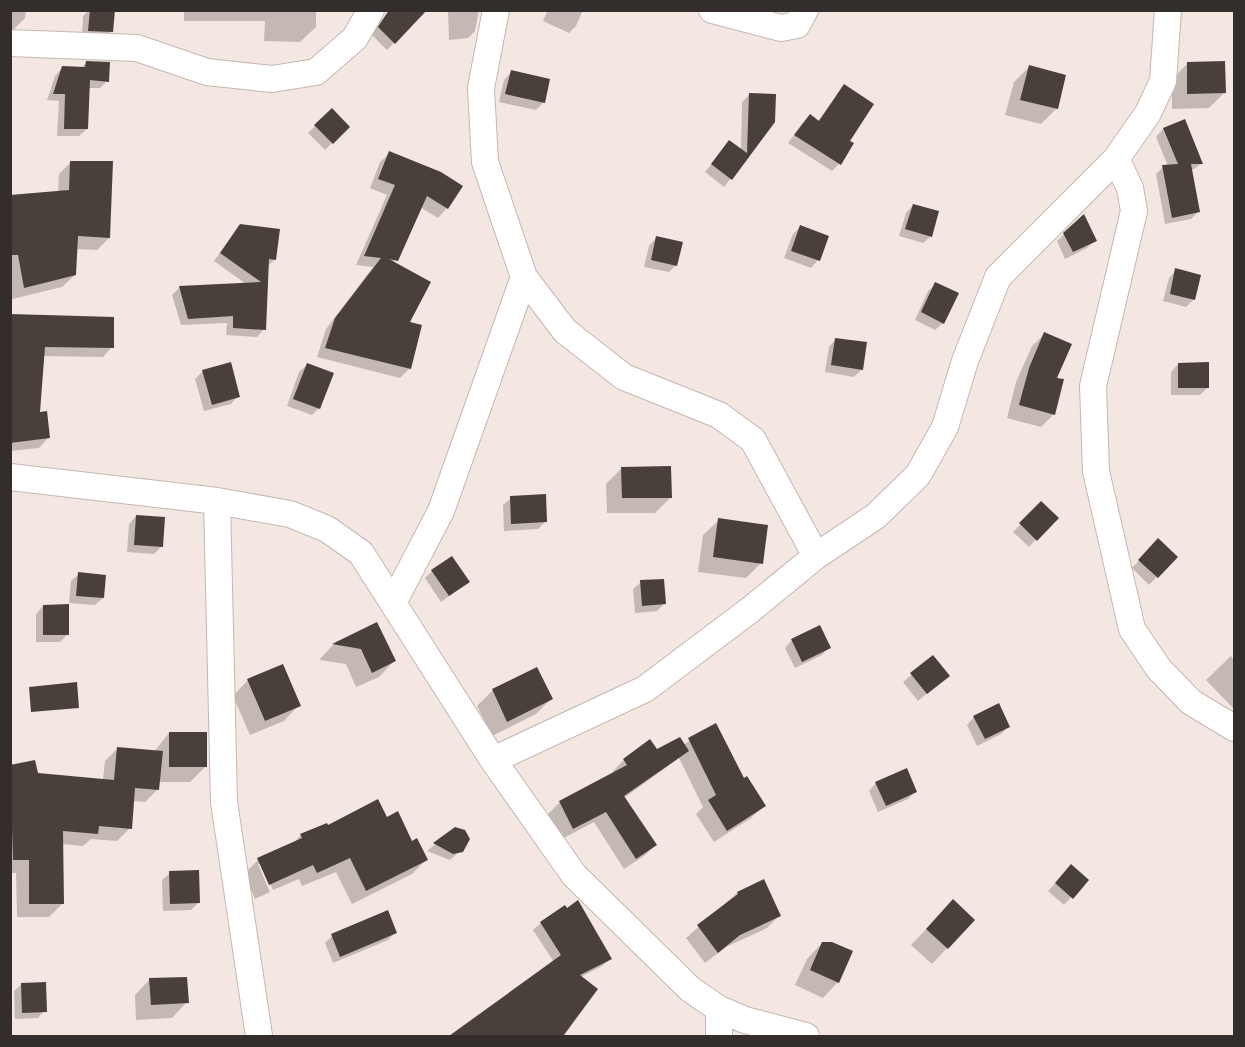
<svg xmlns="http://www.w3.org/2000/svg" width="1245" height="1047" viewBox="0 0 1245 1047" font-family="'PT Serif',serif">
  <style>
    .shadow { fill: #0003 }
    .building { fill: #4a403b }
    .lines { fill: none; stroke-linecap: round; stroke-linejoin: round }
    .street-casing { stroke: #c4b7b2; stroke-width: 28 }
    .street { stroke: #fff; stroke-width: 26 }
  </style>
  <rect width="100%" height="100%" fill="#f4e7e1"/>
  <!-- shadow -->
  <path class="shadow" d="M10 10H26L25 18 10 33Z
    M89 10H96L111 31 104 39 82 38 83 16Z
    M184 10H316V27L300 42 264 41 265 21H184Z
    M391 10 416 20 387 50 372 35 378 24Z
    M448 10H479L475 31 468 38 449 40Z
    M548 10H583L576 26 569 33 543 21Z
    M86 63 107 81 100 88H88L87 129 79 136H57L59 101 47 100 55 76 62 68 80 69Z
    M1187 64 1224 93 1209 108 1172 109V79Z
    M1029 67 1065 76 1056 109 1041 124 1005 115 1014 82Z
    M511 72 544 102 536 110 499 102 504 80Z
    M844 86 848 142 839 164 832 171 788 143 803 123 818 121Z
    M750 94 774 122 724 187 705 172 730 142 741 150 742 102Z
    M332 110 348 127 325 150 308 133Z
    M1185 121 1201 164 1191 171 1198 212 1191 219 1165 224 1156 174 1163 167 1168 166 1156 137 1163 129Z
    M390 153 447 208 438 218 420 207 393 263 408 323 410 368 400 378 317 357 326 329 373 267 356 265 387 195 370 188 380 162Z
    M71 162 109 238 97 250 76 249 75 275 62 287 12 299 10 196 58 193 59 174Z
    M913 205 931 236 923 243 899 236 906 213Z
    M1083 216 1095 240 1087 248 1065 259 1057 241Z
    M240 225 275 259 267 267 264 329 257 337 226 335 227 323 181 325 172 295 180 287 246 284 214 261Z
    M800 227 818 260 811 268 784 258 793 234Z
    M656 238 676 265 669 272 644 267 649 246Z
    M1176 270 1194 299 1186 307 1163 301 1169 278Z
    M936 284 943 323 935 330 915 320 928 291Z
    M10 315 112 347 103 357 43 356 38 413 48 438 39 448 10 451Z
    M1045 334 1055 379 1054 414 1041 427 1007 418 1016 382 1032 346Z
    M836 339 862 369 854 377 825 372 829 347Z
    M1178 364 1208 387 1200 395H1171V372Z
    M307 365 319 408 312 415 287 406 299 372Z
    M203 371 238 396 231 404 204 411 195 379Z
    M622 468 671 497 655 513H607L606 484Z
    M511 498 546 521 538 529 504 531 503 505Z
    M1041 503 1056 518 1029 547 1013 532Z
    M136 516 162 546 154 554 127 552 129 524Z
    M719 520 761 563 746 578 698 572 703 535Z
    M1158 541 1176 557 1149 585 1132 568Z
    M432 571 468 582 441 602 425 578Z
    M79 574 103 598 95 605 69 603 71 581Z
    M641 582 664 604 657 611 635 613 633 589Z
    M43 606 68 634 60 642H36V614Z
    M377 624 394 661 379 677 356 687 346 664 319 660 333 645Z
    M792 640 829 647 822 655 795 668 785 648Z
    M1231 656 1234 660 1233 708 1206 680Z
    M933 657 940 683 918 701 903 682Z
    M537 669 551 699 536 714 492 736 477 706 493 690Z
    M248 680 299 705 284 721 250 735 233 696Z
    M974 717 1008 727 1001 734 977 746 967 725Z
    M715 725 743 780 764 806 751 818 714 842 696 814 703 807 679 758 624 798 655 845 644 856 624 869 594 822 562 839 548 814 559 803 614 773 613 771 624 760 683 745Z
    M169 733 205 767 190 782H159L158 789 145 802 133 801 130 828 117 841 91 839 83 846 62 844V904L49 917H17L16 873H10V766L37 774 103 780 105 761 118 748 154 752Z
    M876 783 915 792 908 799 878 812 869 791Z
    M386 819 426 860 412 874 352 904 336 872 302 886 299 879 273 890 261 864H258L270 892 255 899 244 874 258 860 292 845 301 835 327 827Z
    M455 828 464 831 468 844 450 860 427 851Z
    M170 873 198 903 191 910 163 911 162 880Z
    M1064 874 1087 880 1064 905 1048 891Z
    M763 881 779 916 767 928 726 947 705 963 686 938 737 893Z
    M938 917 973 920 932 964 911 945Z
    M541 923 610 959 602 966 581 977 596 990 564 1036H504L481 1017 554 962 533 930Z
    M395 932 388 940 333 963 325 943 332 936Z
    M822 943 838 982 823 998 795 985 807 959Z
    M150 979 187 1002 172 1018 136 1020 135 995Z
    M22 984 45 1010 38 1018 15 1019 14 991Z"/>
  <!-- building -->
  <path class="building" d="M90 10H115L113 32 88 31Z
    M389 10H427L395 44 378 27Z
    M86 61 110 62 109 82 90 80 88 129H64L65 94H53L62 66 85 67Z
    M1225 61 1226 93 1187 94V62Z
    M1029 65 1066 75 1058 109 1020 100Z
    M511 70 550 79 545 103 505 94Z
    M844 84 874 104 850 141 854 143 841 165 794 135 810 114 819 121Z
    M749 93 776 94 775 122 732 180 711 164 729 140 747 153Z
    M332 108 350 127 333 144 314 125Z
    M1185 119 1203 164H1191L1200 212 1172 218 1162 165 1178 164 1163 128Z
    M389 151 441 172 463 186 448 209 427 196 398 261 389 259 431 282 410 322 422 325 411 369 325 348 335 318 381 258 364 256 395 185 378 179Z
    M70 161H113L110 238 78 236 76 275 24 288 18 255H12L10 195 69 190Z
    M913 204 939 211 932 237 905 229Z
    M1084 214 1097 241 1073 252 1063 233Z
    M240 224 280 229 276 260 269 259 266 330 233 328V316L188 319 179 286 261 282 220 253Z
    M800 225 829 236 820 261 791 251Z
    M656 236 683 242 677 266 651 260Z
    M1175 268 1201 275 1195 300 1170 294Z
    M935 282 959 293 944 324 921 312Z
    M10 314 114 317V348L45 347 40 412 47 411 50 438 10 443Z
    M1044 332 1072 344 1057 378 1064 379 1055 415 1019 405 1029 368Z
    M835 338 867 342 863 370 831 365Z
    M231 362 240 397 212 405 202 370Z
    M1209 362V388H1178V363Z
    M307 363 334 373 320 409 293 399Z
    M671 466 672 498H622L621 467Z
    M546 494 547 522 511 524 510 496Z
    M1041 501 1059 518 1037 541 1019 523Z
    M136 515 165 517 163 547 134 545Z
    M718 518 768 525 763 564 713 557Z
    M1158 538 1178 557 1158 578 1138 560Z
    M452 556 470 582 449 596 431 570Z
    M78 572 106 575 104 598 76 596Z
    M664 579 666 604 642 606 640 580Z
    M69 604V635H43V605Z
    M377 622 396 661 372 673 361 649 332 644Z
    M820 625 831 648 802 662 791 639Z
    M933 655 950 676 927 694 910 673Z
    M283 664 301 706 265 721 247 679Z
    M537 667 553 699 507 722 492 689Z
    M77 682 79 708 31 712 29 687Z
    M999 703 1010 727 985 739 973 716Z
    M716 723 744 778 747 776 766 806 727 831 708 800 716 795 688 738Z
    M169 732H207V767H169Z
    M680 737 689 751 624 796 657 845 636 859 606 812 573 829 559 801 627 765 623 759 650 739 657 749Z
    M117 747 163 751 159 790 135 788 132 829 99 826 98 834 63 831 64 904H29V860H13L10 765 35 760 38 773 114 780Z
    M907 768 917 792 886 806 875 782Z
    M378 799 387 817 398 811 412 841 417 838 428 860 366 891 350 858 317 873 313 865 269 885 257 858 302 838 300 834 327 823 328 825Z
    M455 827 465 830 470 839 463 852 453 854 433 843Z
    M1071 864 1089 880 1073 899 1055 883Z
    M199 870 200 903 170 904 169 871Z
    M764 879 781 916 740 935 718 953 697 925 738 894 737 892Z
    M953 899 975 920 948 949 926 929Z
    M578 900 612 959 580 975 598 989 563 1036H449L561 955 540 922 565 905 567 908Z
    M388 910 397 933 340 957 331 934Z
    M822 942H832L853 951 839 983 810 970Z
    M187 977 189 1003 151 1005 149 978Z
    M46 982 47 1012 22 1013 21 983Z"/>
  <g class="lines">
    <defs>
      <path id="street" d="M496 10 481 88 485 162 524 277 565 331 624 377 719 415 753 440 816 556
        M712 10 781 28 797 25 805 10
        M10 43 137 48 207 72 272 79 316 72 355 38 371 10
        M1116 159 1130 188 1134 211 1093 386 1096 471 1132 629 1159 669 1191 702 1234 728
        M10 477 217 501 290 514 327 529 361 553 493 760 574 875 690 989 719 1009 745 1020 806 1036
        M217 501 224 802 259 1036
        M393 603 441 511 524 277
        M493 760 645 689 750 610 816 556 876 516 918 475 945 427 965 361 998 277 1116 159 1148 113 1163 81 1168 10
        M719 1036V1009"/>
    </defs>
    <!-- street casing -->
    <use href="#street" class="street-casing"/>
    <!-- street -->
    <use href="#street" class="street"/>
  </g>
  <!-- border -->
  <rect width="1245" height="1047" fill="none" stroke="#332e2c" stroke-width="24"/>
</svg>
